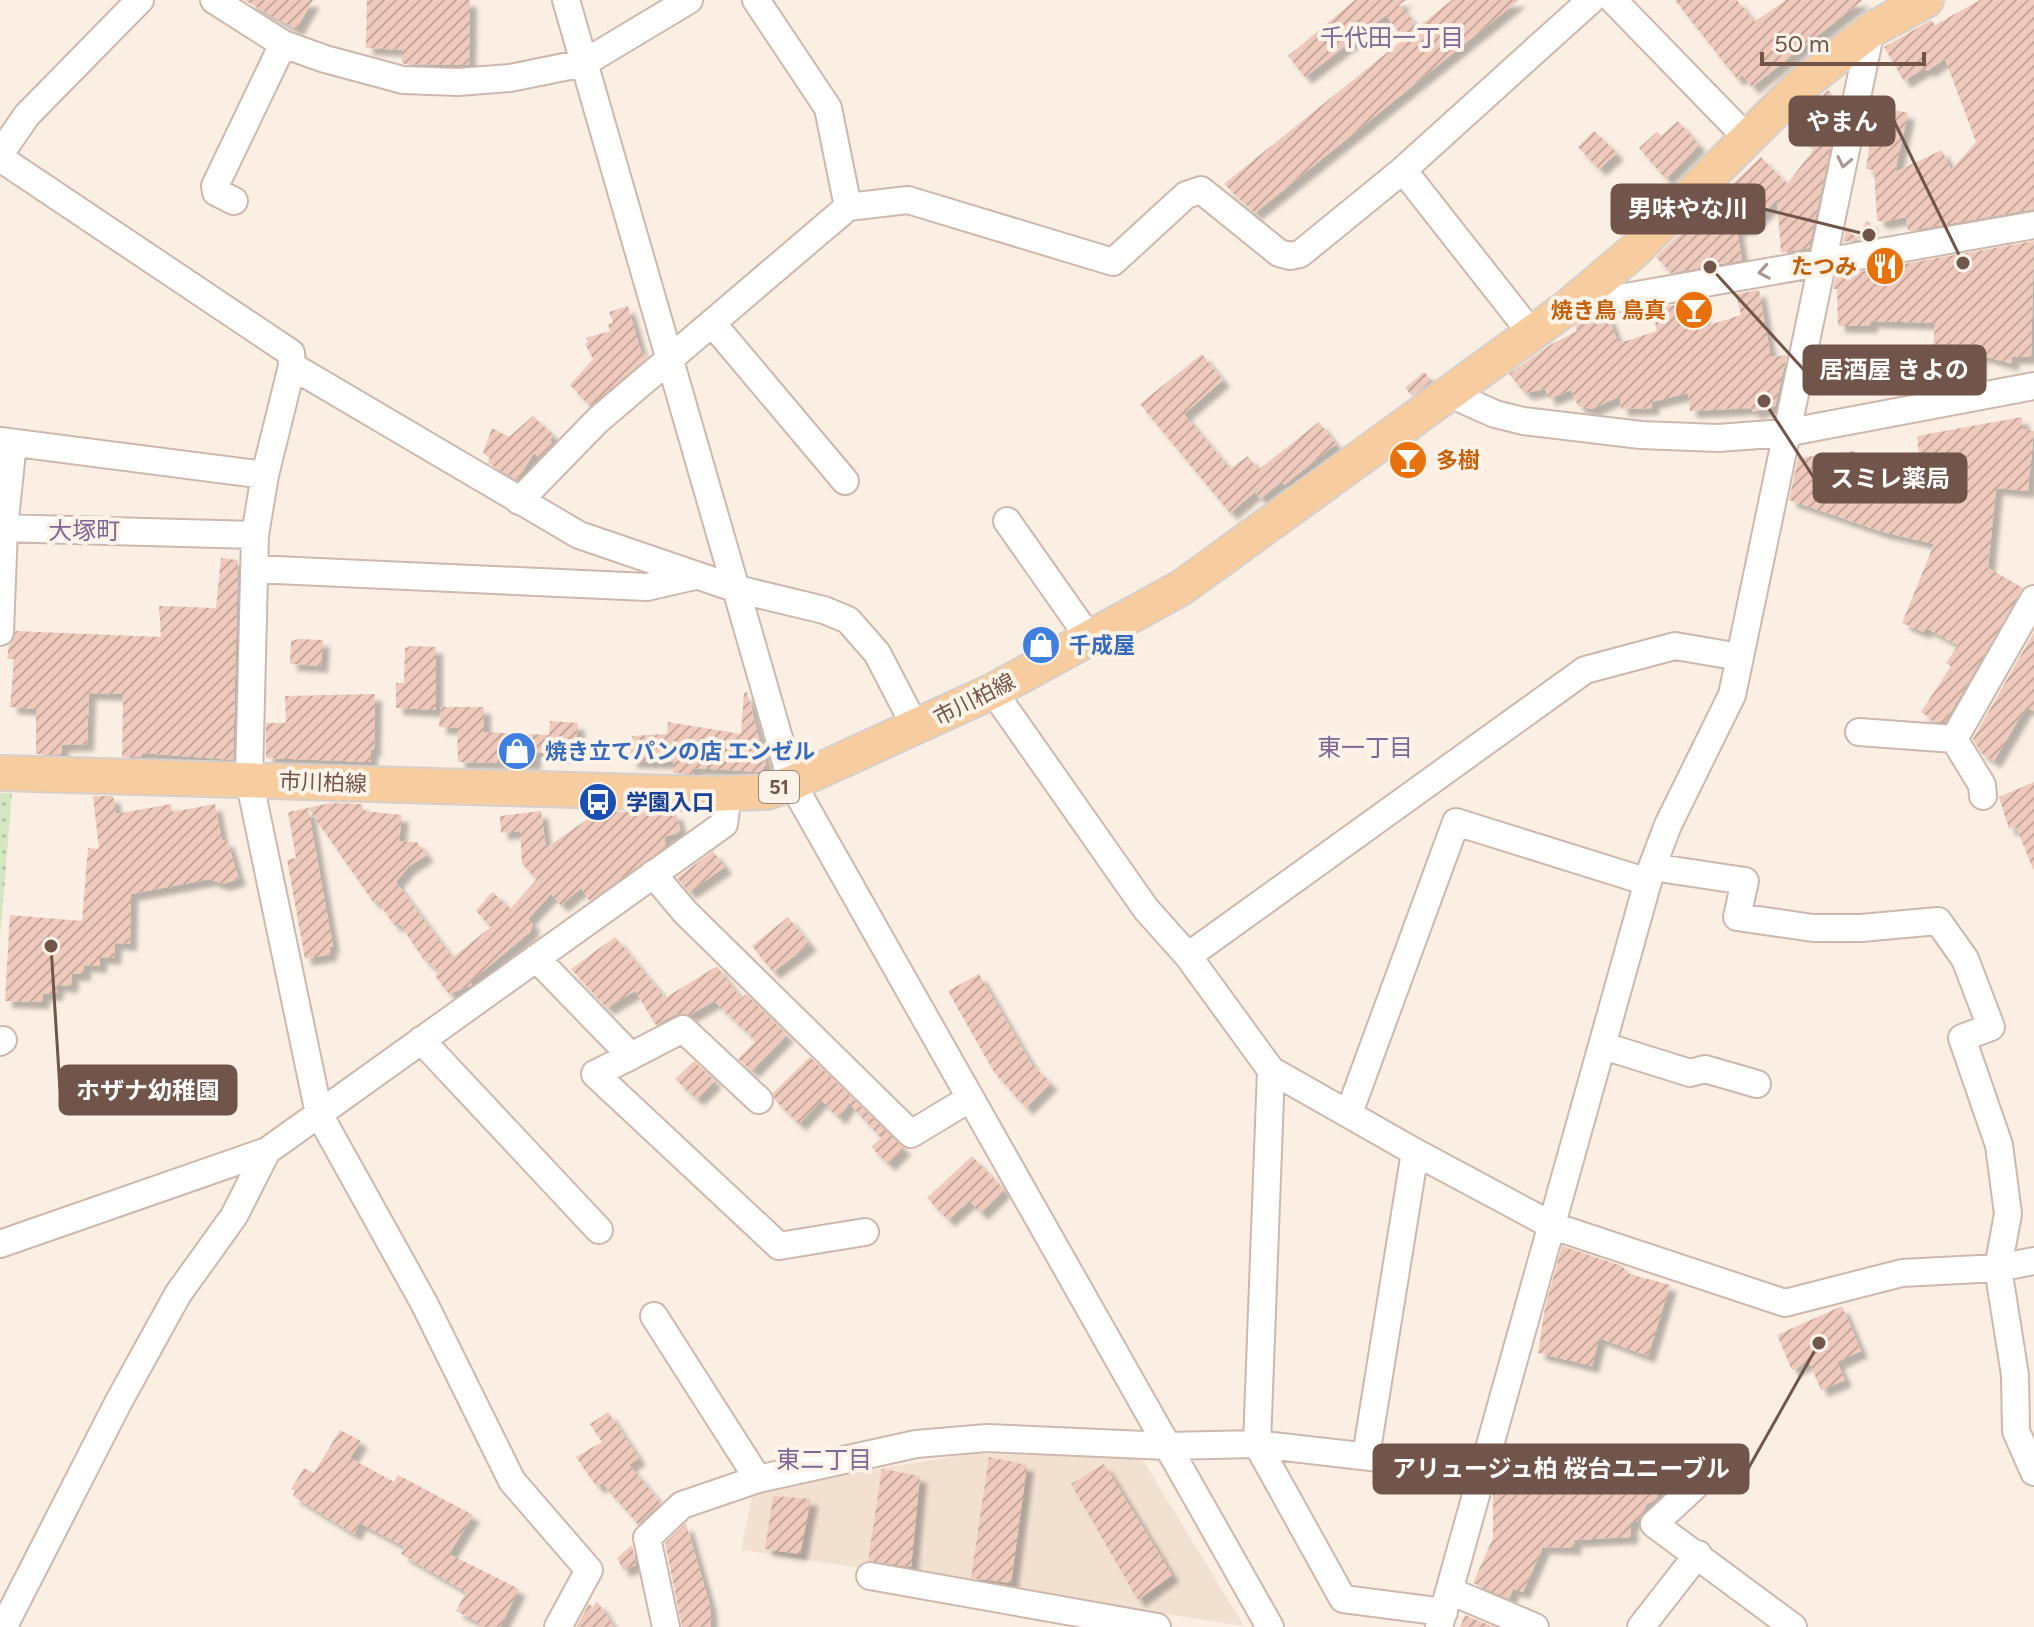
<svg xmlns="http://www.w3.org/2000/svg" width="2034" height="1627" viewBox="0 0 2034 1627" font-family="Figtree,'Noto Sans JP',sans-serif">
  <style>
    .residential { fill: #f2e0d1 }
    .park { fill: url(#park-dots) }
    .building { fill: url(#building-hatch); filter: url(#shadow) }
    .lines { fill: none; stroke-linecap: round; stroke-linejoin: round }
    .minor-casing { stroke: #ceb8ad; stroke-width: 30 }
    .major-casing { stroke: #d7cfcc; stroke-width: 38 }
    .minor { stroke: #fff; stroke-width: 26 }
    .major { stroke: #f7cc9e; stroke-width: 34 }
    .oneway { stroke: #aa9892 }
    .labels { text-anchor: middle; stroke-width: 8; stroke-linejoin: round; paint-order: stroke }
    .shield { fill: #fef3e8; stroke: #9b8479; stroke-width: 2 }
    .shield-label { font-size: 20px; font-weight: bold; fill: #71544a }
    .food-label { font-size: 22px; font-weight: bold; fill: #c56008; stroke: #fef3e8; text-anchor: end }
    .shop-label { font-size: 22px; font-weight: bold; fill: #366cbe; stroke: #fef3e8; text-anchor: start }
    .street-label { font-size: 22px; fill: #71544a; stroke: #fef3e8 }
    .transit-label { font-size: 22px; font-weight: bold; fill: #164399; stroke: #fef3e8; text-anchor: start }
    .neighbourhood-label { font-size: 24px; fill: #806695; stroke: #fef3e8 }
    .leader { fill: none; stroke: #71544a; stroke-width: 3 }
    .callout-dot { fill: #71544a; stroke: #fef3e8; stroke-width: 3 }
    .callout { fill: #71544a; stroke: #71544a; stroke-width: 3 }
    .callout-label { font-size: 24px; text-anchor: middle; font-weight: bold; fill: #fff }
  </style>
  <defs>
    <pattern id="park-dots" width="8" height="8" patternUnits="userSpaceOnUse" patternTransform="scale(2)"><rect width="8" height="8" fill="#d5e7c2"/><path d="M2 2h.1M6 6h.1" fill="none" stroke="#b1bea0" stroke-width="1.8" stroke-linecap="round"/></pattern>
    <pattern id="building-hatch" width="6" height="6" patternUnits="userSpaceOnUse" patternTransform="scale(2)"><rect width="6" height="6" fill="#efcabc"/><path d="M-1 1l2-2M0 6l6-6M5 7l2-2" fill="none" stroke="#c6a79b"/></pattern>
    <filter id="shadow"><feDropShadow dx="7" dy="7" stdDeviation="2" flood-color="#0004"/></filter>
  </defs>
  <rect width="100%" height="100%" fill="#fbefe3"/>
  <!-- residential -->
  <path class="residential" d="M971 1454 1141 1457 1244 1626 741 1550 754 1488Z"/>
  <!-- park -->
  <path class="park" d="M0 793H12L0 938Z"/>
  <!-- building -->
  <path class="building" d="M244 0H313L296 29Z
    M367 0H470L469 65 405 64 402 63V50L366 48Z
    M1355 0H1406L1399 5 1418 27 1452 0H1519L1255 213 1224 184 1404 39 1386 15 1305 77 1288 56Z
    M1675 0H1737L1754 22 1786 0H1863L1752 87 1742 75 1737 79Z
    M1980 0H2034V209L1908 231 1906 217 1883 222 1877 220 1874 170 1866 169 1875 106 1908 113 1895 172 1942 150 1951 170 1976 142 1945 59 1927 71 1925 68 1904 81 1884 47 1931 20 1935 25Z
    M1828 90 1840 102 1834 130 1825 140 1831 145 1809 248 1781 253 1777 199 1751 226 1737 230 1742 260 1671 273 1656 257 1761 157 1787 184 1815 148 1788 126Z
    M1678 121 1699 145 1666 179 1639 148 1657 132 1661 136Z
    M1594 131 1617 153 1599 169 1578 147Z
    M1867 221 1871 223 1867 238 1843 242 1846 229 1857 238Z
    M2034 241 2031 357H2012V364L1980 355 1978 375 1960 379 1931 377 1935 323 1871 321V326H1838L1837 289H1833L1836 276Z
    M1759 290 1771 357 1787 355 1775 406 1753 412 1752 408 1690 411 1688 393 1652 402V408L1621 409 1620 396 1592 409 1578 406 1571 390 1549 399 1545 389 1525 393 1509 374 1550 345 1577 331 1575 326 1580 323 1608 316 1618 342 1626 341 1657 331 1652 309 1699 300 1706 326 1741 315 1736 294Z
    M628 306 641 351 648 357 590 406 570 385 593 359 585 344 588 342 586 338 610 331 608 324 613 323 609 312Z
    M1202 354 1223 380 1184 414 1230 469 1248 456 1258 470 1319 422 1336 444 1284 485 1282 481 1260 499 1255 492 1230 513 1140 404Z
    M1424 372 1432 381 1412 396 1405 388Z
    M533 416 553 435 550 440 553 443 539 458 534 453 517 480 488 463 490 458 483 453 492 428 509 437Z
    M2022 417 2023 429 2034 431 2028 491 1996 488 1988 568 2023 588 1945 722H1935L1921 712 1951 666 1946 663 1958 645 1926 628 1924 632 1902 623 1934 544 1883 532 1789 500 1798 458 1854 451 1853 461 1921 470 1917 436Z
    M221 558 238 560 233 760 142 753V757H122L123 694 89 693 87 744 62 745V755L36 754V709L10 707 14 659H7L9 645 16 631 161 637 159 606 216 608Z
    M2034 632V711L2026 707 1994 761 1981 753 1973 739Z
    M299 639 323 640 321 666 290 664 291 641Z
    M411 646 436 647V710L396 708V683H404L405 648Z
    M747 692 766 764 761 772 694 768V774L673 773 674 762 630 761 632 736 667 734 668 722 741 734 744 693Z
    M375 694 374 750H371V762L266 758V723H286L285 696Z
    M441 707H484V732L549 735 550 721 578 723 575 756 534 752V763L458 762 457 728 439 727Z
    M2034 782V869H2033L2016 827 2009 829 1999 797Z
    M93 796H113L116 814 171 804 172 812 215 804 222 841 227 840 239 879 222 884 210 879 131 894 130 944 115 943 114 958 100 957V966L84 965V974H72L71 986 57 985 56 994H43L42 1002 5 1001 10 915 82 921 88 848 99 849Z
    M330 803 362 804 363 811 402 815 399 841 417 842 427 855 408 867 396 882 452 958 491 927 476 911 489 895 493 892 510 909 537 879 522 864 520 831 501 833 500 816 541 811 546 848 599 811 676 813 681 832 664 837 666 846 590 901 581 888 561 905 551 894 528 919 533 924 530 932 470 982 472 985 449 994 435 976 440 971 424 960 400 924 394 925 377 900 374 903 308 808Z
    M308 808 333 946 329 947 331 954 305 959 287 860 296 858 288 812Z
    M713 851 725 867 689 892 677 878Z
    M788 917 810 944 773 972 752 946Z
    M615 937 665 998 717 966 741 999 746 994 787 1035 752 1071 738 1059 756 1041 714 1001 690 1015 676 1014 656 1025 635 991 607 1008 571 969Z
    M979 974 1032 1065 1051 1083 1026 1108 994 1072 948 991Z
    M810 1057 904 1148 888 1164 871 1147 881 1138 849 1103 839 1118 821 1100 799 1124 775 1100 773 1093Z
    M694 1061 715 1081 697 1099 675 1079Z
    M972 1156 1004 1190 981 1213 969 1201 948 1220 927 1198Z
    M1562 1246 1622 1266 1629 1274 1670 1285 1648 1356 1599 1338 1592 1366 1538 1353 1545 1308Z
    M1842 1306 1861 1351 1837 1362 1845 1380 1821 1390 1809 1362 1792 1370 1777 1335Z
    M608 1412 639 1458 629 1465 661 1503 638 1524 602 1483 597 1487 576 1457 602 1442 590 1424Z
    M340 1430 361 1441 350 1458 394 1482 398 1475 473 1515 449 1554 519 1589 500 1627H479L480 1623 456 1611 466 1592 401 1554 405 1547 360 1523 354 1534 293 1496 295 1491 291 1489 304 1468 314 1473Z
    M989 1457 1027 1465 1011 1583 971 1578Z
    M1104 1464 1172 1575 1138 1600 1071 1484Z
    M882 1469 920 1476 911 1567 868 1561Z
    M1657 1475 1658 1498 1647 1504 1637 1522H1631V1537L1574 1540 1575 1548 1543 1547 1523 1592 1513 1589 1509 1599 1473 1583 1493 1538V1493L1624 1488 1625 1478Z
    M773 1496 811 1499 800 1554 765 1549Z
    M686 1523 710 1605 711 1627H682L665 1543Z
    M632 1545 636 1565 623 1570 617 1558Z
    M597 1601 614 1627H576L589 1604 593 1607Z
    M1465 1615 1494 1627H1460Z"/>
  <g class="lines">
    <defs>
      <path id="minor" d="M214 0 283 44 325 59 403 80 458 82 510 78 584 63 689 0
        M566 0 792 783 1270 1627
        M756 0 828 108 848 207
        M1613 0 1748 139
        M0 154 27 115 140 0
        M0 158 291 353 292 366 579 535 737 589 824 610 848 620 877 653 916 728
        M1403 170 1532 334
        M234 201 216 192 215 186 283 44
        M1569 307 2034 225
        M712 323 845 481
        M1450 394 1495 414 1523 421 1641 435 1718 438 1785 433 2034 386
        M0 441 265 475
        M519 501 598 420 848 207 908 200 1113 262 1186 195 1201 190 1279 253 1290 256 1300 254 1403 170 1591 0
        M1007 521 1090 639
        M0 528 255 535 265 475 292 366
        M255 535 249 779 319 1114 424 1303 512 1481 589 1570 558 1627
        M254 569 647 587 695 576
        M0 632 4 528 13 443
        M993 691 1146 909 1188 956 1271 1070 1415 1152 1553 1226 1785 1303 1902 1273 1998 1268 2034 1261
        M1859 732 1954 739 1982 785 1983 796
        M1954 739 2034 599
        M1652 867 1745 881 1737 917 1813 928H1861L1938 921 1965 959 1991 1027 1962 1038 1999 1145 2008 1214 1998 1268 2015 1375 2016 1431 2034 1472
        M653 874 685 912 911 1134 969 1099
        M1188 956 1585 670 1675 646 1740 657
        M536 958 631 1056 595 1074 779 1246 865 1232
        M421 1040 599 1230
        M0 1042 3 1040
        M1604 1046 1690 1073 1705 1069 1757 1084
        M631 1056 683 1029 759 1100
        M1271 1070 1257 1444 1343 1599 1444 1612
        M1349 1113 1456 822 1648 882
        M0 1244 267 1151 724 824 728 794
        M654 1316 758 1479
        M1366 1456 1415 1152
        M1694 1487 1654 1524 1793 1627
        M870 1576 1157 1627
        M1450 1591 1535 1627
        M0 1627 6 1622 119 1401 178 1294 234 1216 267 1151
        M666 1627 647 1538 682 1505 758 1479 916 1444 987 1438 1167 1446 1257 1444 1483 1470
        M1439 1627 1652 867 1668 825 1732 695 1871 30
        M1641 1627 1698 1554"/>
      <path id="major" d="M0 773 706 794 767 792 792 783 993 691 1181 588 1568 307 1633 252 1798 88 1871 30 1926 0"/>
    </defs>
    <!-- minor casing -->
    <use href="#minor" class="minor-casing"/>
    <!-- major casing -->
    <use href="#major" class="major-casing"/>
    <!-- minor -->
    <use href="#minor" class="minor"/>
    <!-- major -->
    <use href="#major" class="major"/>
  </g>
  <!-- one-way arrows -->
  <defs><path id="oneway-chevron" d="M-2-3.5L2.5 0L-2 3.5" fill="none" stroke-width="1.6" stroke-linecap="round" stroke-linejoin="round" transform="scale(2)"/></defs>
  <g class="oneway">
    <use href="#oneway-chevron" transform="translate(1844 162) rotate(102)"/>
    <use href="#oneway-chevron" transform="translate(1764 272) rotate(170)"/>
  </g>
  <!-- icons -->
  <defs>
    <symbol id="restaurant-disc" viewBox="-11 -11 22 22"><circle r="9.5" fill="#e8710a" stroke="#fef3e8"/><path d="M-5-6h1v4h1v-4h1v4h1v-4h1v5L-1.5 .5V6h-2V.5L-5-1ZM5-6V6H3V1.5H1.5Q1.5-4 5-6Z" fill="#fff"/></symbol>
    <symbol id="bar-disc" viewBox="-11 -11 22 22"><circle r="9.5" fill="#e8710a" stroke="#fef3e8"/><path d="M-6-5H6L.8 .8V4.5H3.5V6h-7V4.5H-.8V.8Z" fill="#fff"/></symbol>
    <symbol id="shop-disc" viewBox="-11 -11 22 22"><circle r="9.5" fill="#3f7fe0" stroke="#fef3e8"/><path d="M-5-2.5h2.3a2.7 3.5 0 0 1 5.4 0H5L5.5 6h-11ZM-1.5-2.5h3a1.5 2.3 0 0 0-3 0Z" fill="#fff"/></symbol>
    <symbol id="bus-disc" viewBox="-11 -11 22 22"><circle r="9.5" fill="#1a4fb4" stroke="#fef3e8"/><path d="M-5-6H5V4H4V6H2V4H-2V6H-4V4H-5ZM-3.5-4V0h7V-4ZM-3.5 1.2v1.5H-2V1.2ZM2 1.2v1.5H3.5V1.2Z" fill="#fff"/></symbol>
  </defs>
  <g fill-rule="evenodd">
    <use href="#restaurant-disc" x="1863" y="244" width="44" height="44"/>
    <use href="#bar-disc" x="1672" y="288" width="44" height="44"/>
    <use href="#bar-disc" x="1386" y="438" width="44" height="44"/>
    <use href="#shop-disc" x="1019" y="623" width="44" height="44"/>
    <use href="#shop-disc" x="495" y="729" width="44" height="44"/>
    <use href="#bus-disc" x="576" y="780" width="44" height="44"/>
  </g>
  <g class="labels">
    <!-- shield labels -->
    <rect class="shield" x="759" y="771" width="40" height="32" rx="6"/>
    <g class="shield-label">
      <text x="779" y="794">51</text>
    </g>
    <!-- food labels -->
    <g class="food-label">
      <text x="1857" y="274">たつみ</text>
      <text x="1666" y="318">焼き鳥 鳥真</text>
      <text x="1436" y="468" text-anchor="start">多樹</text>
    </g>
    <!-- shop labels -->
    <g class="shop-label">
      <text x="1069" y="653">千成屋</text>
      <text x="545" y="759">焼き立てパンの店 エンゼル</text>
    </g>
    <!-- street labels -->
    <g class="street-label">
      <text transform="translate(974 699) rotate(-27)" y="8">市川柏線</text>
      <text transform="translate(323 782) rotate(2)" y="8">市川柏線</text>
    </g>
    <!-- transit labels -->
    <g class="transit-label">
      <text x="626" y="810">学園入口</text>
    </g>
    <!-- neighbourhood labels -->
    <g class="neighbourhood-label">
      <text x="1392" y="46">千代田一丁目</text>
      <text x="84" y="539">大塚町</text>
      <text x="1365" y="756">東一丁目</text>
      <text x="824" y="1468">東二丁目</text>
    </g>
  </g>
  <!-- callouts -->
  <path class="leader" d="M1963 263L1894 121M1869 235L1764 209M1710 267L1804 370M1764 401L1814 478M51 946L60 1090M1819 1343L1748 1469"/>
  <g class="callout-dot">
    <circle cx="1963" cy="263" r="8"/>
    <circle cx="1869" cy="235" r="8"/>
    <circle cx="1710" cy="267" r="8"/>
    <circle cx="1764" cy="401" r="8"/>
    <circle cx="51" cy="946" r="8"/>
    <circle cx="1819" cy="1343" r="8"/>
  </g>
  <g class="callout">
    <rect x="1790" y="97" width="104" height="48" rx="8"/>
    <rect x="1612" y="185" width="152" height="48" rx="8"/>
    <rect x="1804" y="346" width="181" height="48" rx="8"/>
    <rect x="1814" y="454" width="152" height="48" rx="8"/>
    <rect x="60" y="1066" width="176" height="48" rx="8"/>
    <rect x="1374" y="1445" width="374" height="48" rx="8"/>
  </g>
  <g class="callout-label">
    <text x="1842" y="130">やまん</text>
    <text x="1688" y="217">男味やな川</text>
    <text x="1894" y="378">居酒屋 きよの</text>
    <text x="1890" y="487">スミレ薬局</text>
    <text x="148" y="1099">ホザナ幼稚園</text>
    <text x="1561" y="1477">アリュージュ柏 桜台ユニーブル</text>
  </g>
  <!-- scale -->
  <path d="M1762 52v12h162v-12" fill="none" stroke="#71544a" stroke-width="4"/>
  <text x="1774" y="52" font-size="24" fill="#71544a" stroke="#fef3e8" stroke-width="6" paint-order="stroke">50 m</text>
</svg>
